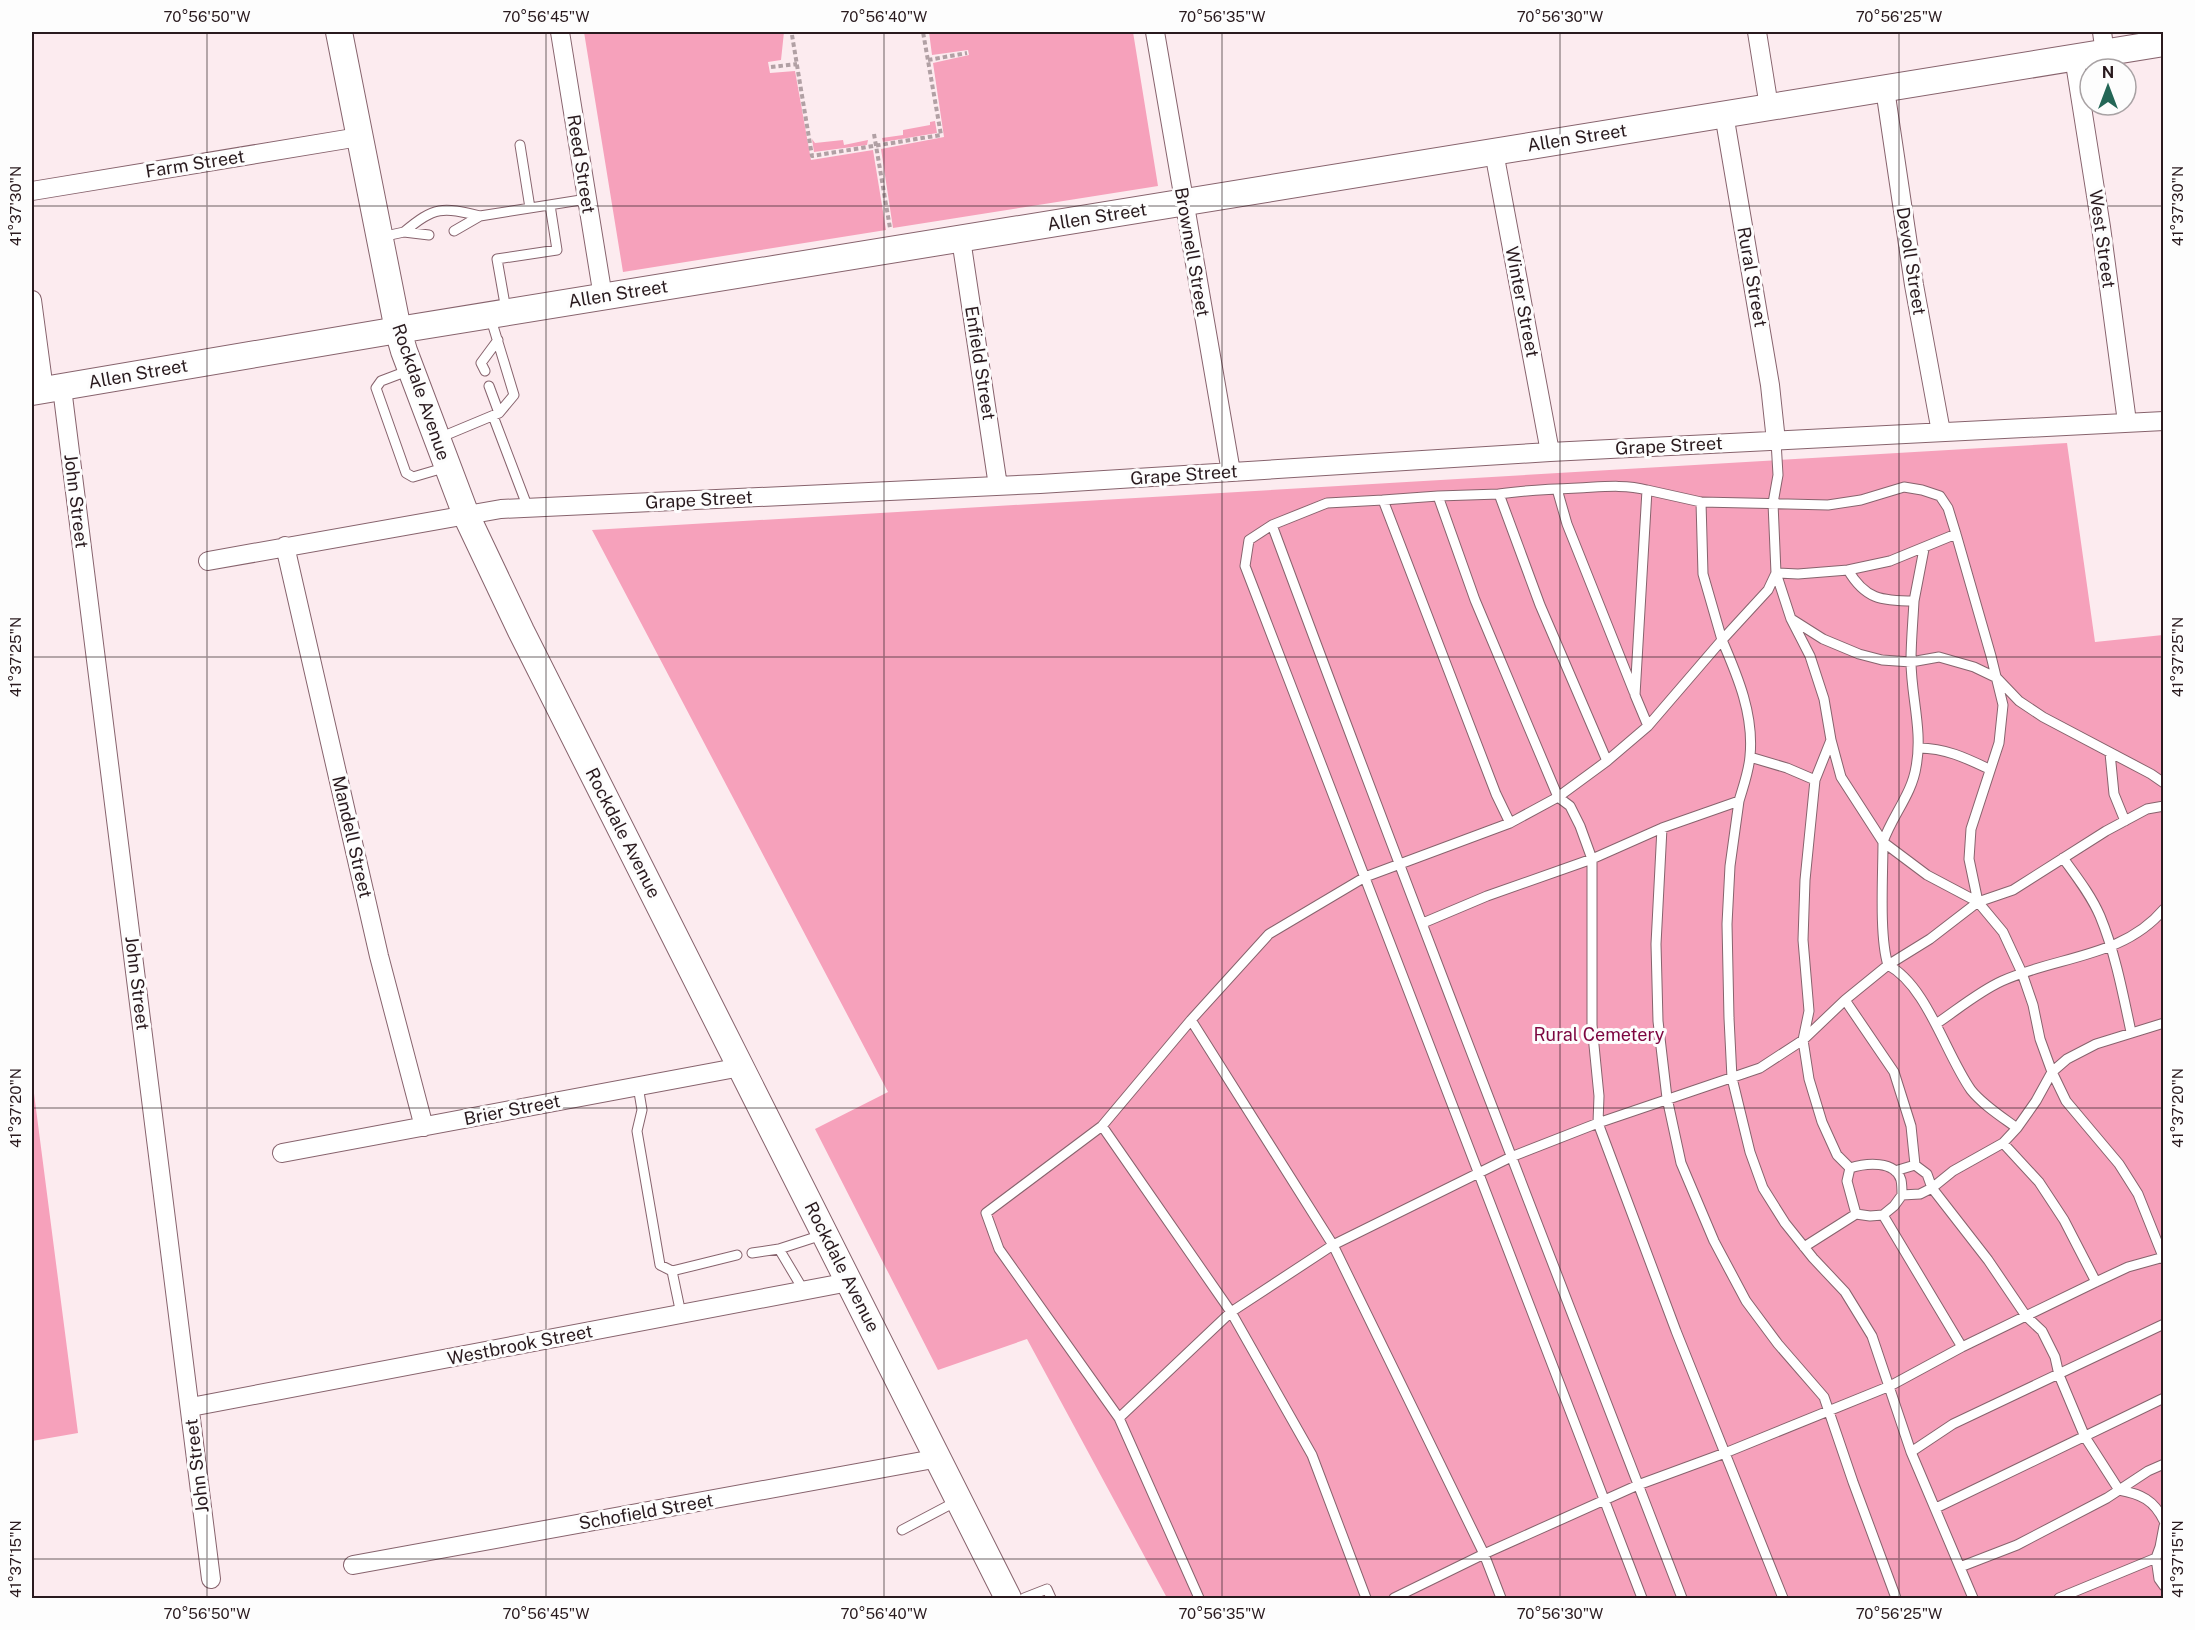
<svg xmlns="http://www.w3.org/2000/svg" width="2195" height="1630" viewBox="0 0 2195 1630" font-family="'Public Sans',sans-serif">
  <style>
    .green { fill: #f6a1bb }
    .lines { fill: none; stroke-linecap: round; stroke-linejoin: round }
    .lane-casing { stroke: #87636d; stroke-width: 11 }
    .street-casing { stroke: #87636d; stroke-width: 20 }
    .secondary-casing { stroke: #87636d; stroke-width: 28 }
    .path { stroke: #b1a0a4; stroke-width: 4; stroke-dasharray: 4.5 3; stroke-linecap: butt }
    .lane { stroke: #fff; stroke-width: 9 }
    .street { stroke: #fff; stroke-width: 18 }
    .secondary { stroke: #fff; stroke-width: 26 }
    .ticks { fill: none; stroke: #291a1e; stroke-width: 1.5; stroke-opacity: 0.45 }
    .labels { text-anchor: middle; stroke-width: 6; stroke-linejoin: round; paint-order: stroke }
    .street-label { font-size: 18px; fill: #291a1e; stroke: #fdfdfd }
    .park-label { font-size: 18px; fill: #7d0640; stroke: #fdfdfd }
    .neatline { fill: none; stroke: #291a1e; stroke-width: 2 }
    .ticks-label { font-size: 15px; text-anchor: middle; fill: #291a1e }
  </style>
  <rect width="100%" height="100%" fill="#fcebef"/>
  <!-- green -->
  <path class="green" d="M584 32H784L781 60 768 62 770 73 795 71 811 160 873 150 886 230 623 272Z
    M929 32H1133L1158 186 893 228 881 149 944 137 933 63 969 55 968 50 932 55Z
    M935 121 937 133 883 142 882 138 903 135V130L930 125V122Z
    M812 139 815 143 843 140 844 145 868 140 867 145 814 152Z
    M2067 443 2095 642 2163 635V1598H1167L1027 1339 938 1370 815 1129 888 1092 592 530Z
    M32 1078 78 1433 32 1441Z"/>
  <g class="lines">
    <defs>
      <path id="lane" d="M520 145 530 208
        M454 231 480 216 587 199
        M404 232C435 206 442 207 480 216
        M381 237 404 232 429 235
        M506 310 497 259 557 250 550 205
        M410 370 381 381 376 388 406 473 413 477 447 467
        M485 371 481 363 498 340
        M489 386 499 413
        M493 416 528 508
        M439 438 499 413 514 395 490 316
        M1776 441 1778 475 1773 503 1776 573 1798 574 1848 570C1865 599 1881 601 1914 601 1913 621 1911 641 1911 661 1911 696 1923 731 1916 767 1912 794 1892 816 1883 842L1841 777 1831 740
        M1557 489 1567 524 1634 692
        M1647 490 1701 502 1828 505 1861 500 1904 487 1922 490 1940 496 1948 508 1956 534 1991 656 2003 705 1999 743 1971 829 1969 859 1978 902 2013 890 2106 831 2147 809 2164 806
        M1499 494 1438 496 1475 600 1558 797 1570 806 1580 826 1592 859V1025L1599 1096 1598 1123 1676 1331 1783 1598
        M1438 496 1383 500 1496 794 1510 823
        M1383 500 1327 503 1272 525C1405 884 1544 1241 1682 1598
        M1272 525 1249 540 1245 566 1642 1598
        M1848 570 1890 561 1956 534
        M1914 601 1924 549
        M1793 620 1823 639 1859 654 1882 660 1911 662 1939 657 1974 667 1997 678 2019 701 2043 717 2151 774 2164 783
        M1919 748C1945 748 1966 758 1989 769
        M2110 753 2114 794 2125 821
        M1750 757 1787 768 1815 780 1831 740 1824 699 1810 656 1791 619 1776 573 1768 590 1722 640C1738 677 1754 715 1750 756 1749 771 1743 787 1739 801L1662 828 1656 944 1658 1021 1667 1098 1681 1163 1714 1241 1746 1301 1778 1344 1824 1397 1853 1482 1896 1598
        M1607 761 1540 605 1499 494C1525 490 1551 489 1578 488 1601 487 1624 484 1647 490L1635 695 1648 726
        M1815 780 1805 880 1803 940 1809 1011 1803 1040 1809 1079 1822 1122 1837 1155 1850 1168
        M1739 801 1730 866 1727 924 1729 1018 1732 1078 1750 1152 1763 1188 1785 1223 1813 1258 1845 1292 1872 1336 1911 1452 1973 1598
        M1883 842 1927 875 1978 902 2003 932 2022 973 2033 1005 2040 1039 2052 1072 2066 1101 2119 1164 2138 1194 2164 1259
        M2063 858C2076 876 2091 895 2100 916 2115 952 2123 994 2131 1032
        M1423 923 1487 896 1592 859 1662 828
        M1845 1000 1894 1072 1911 1126 1915 1165
        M1191 1020 1333 1245 1484 1554 1501 1598
        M1936 1024C1957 1010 1978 992 2002 981 2057 956 2123 958 2164 909
        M638 1086 642 1110 637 1131 660 1265 672 1271 681 1314
        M1102 1126 1231 1312 1312 1455 1366 1598
        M2017 1128 2036 1101 2052 1072 2067 1059 2096 1044 2164 1023
        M2003 1143 2039 1182 2064 1220 2096 1282
        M1895 1171 1915 1165 1927 1174 1932 1188 1988 1260 2026 1316 2042 1331 2055 1357 2059 1375 2085 1437 2119 1490C2141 1494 2154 1500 2164 1521
        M1902 1195 1894 1206 1883 1215 1962 1347
        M1856 1214 1870 1216 1883 1215
        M1804 1247 1856 1214 1847 1181 1850 1168C1866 1163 1895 1160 1901 1180 1902 1185 1902 1190 1902 1195L1920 1194 1932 1188 1953 1171 2003 1143 2017 1128C2002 1117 1983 1105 1971 1090 1945 1053 1927 986 1888 965 1879 936 1883 875 1883 842
        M779 1249 822 1235
        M752 1253 779 1249 804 1291
        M672 1271 737 1255
        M1119 1418 1231 1312 1333 1245 1511 1157 1598 1123 1760 1068 1803 1040 1845 1000 1888 965 1930 939 1978 902
        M1911 1452 1953 1424 2164 1324
        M1936 1508 2164 1398
        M902 1530 957 1501
        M2156 1558 2160 1547 2164 1526
        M1960 1567 2017 1545 2107 1498 2148 1471 2164 1464
        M1024 1598 1047 1589 1051 1598
        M1199 1598 1119 1418 999 1249 986 1213 1102 1126 1191 1020 1269 934 1365 877 1510 823 1558 797 1607 761 1648 726 1722 640 1703 574 1701 502
        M1394 1598 1484 1554 1638 1485 1725 1453 1890 1386 1962 1347 2096 1282 2128 1267 2164 1257
        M2059 1598 2156 1558 2159 1579 2164 1586"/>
      <path id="street" d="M560 32 603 297
        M1155 32 1231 472
        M1757 32 1769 107
        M2102 32 2105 53
        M2074 57 2101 227 2127 422
        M1885 89 1914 285 1941 432
        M1724 114 1770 385 1776 441
        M1494 152 1550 452
        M32 191 359 137
        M961 239 998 486
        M32 300 44 390
        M62 388 211 1579
        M285 546 379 956 424 1127
        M208 561 501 509 1040 484 1550 452 2164 421
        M282 1153 741 1067
        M191 1407 849 1282
        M353 1565 939 1458"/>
      <path id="secondary" d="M339 32 398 330 404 351 466 515 521 631 1008 1598
        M32 392 398 330 2164 43"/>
    </defs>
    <!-- lane casing -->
    <use href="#lane" class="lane-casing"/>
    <!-- street casing -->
    <use href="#street" class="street-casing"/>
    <!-- secondary casing -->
    <use href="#secondary" class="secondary-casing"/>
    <!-- path -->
    <path class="path" d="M792 35 812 156 941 135 923 32
      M928 60 967 53
      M771 67 797 64
      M874 134 890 228"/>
    <!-- lane -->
    <use href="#lane" class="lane"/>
    <!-- street -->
    <use href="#street" class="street"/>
    <!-- secondary -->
    <use href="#secondary" class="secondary"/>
  </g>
  <!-- ticks -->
  <path class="ticks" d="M207 32V1598M546 32V1598M884 32V1598M1222 32V1598M1560 32V1598M1899 32V1598M32 206H2164M32 657H2164M32 1108H2164M32 1559H2164"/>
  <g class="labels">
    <!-- street labels -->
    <g class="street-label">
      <text transform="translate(1577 138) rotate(-9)" y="6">Allen Street</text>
      <text transform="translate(195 164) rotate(-9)" y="6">Farm Street</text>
      <text transform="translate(581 164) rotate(81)" y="6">Reed Street</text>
      <text transform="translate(1097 217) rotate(-9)" y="6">Allen Street</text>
      <text transform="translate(2102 239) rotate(82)" y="6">West Street</text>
      <text transform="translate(1192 252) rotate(80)" y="6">Brownell Street</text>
      <text transform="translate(1911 261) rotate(81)" y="6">Devoll Street</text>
      <text transform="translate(1752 277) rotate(80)" y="6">Rural Street</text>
      <text transform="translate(618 294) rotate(-9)" y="6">Allen Street</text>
      <text transform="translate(1522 302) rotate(79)" y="6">Winter Street</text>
      <text transform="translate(980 363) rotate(81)" y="6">Enfield Street</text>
      <text transform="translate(138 374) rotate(-10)" y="6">Allen Street</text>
      <text transform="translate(421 392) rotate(71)" y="6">Rockdale Avenue</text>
      <text transform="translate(1669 446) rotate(-3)" y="6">Grape Street</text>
      <text transform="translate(1184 475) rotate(-4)" y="6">Grape Street</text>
      <text transform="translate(699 500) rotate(-3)" y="6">Grape Street</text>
      <text transform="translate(76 501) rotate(83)" y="6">John Street</text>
      <text transform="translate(623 833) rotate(63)" y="6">Rockdale Avenue</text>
      <text transform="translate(352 837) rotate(77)" y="6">Mandell Street</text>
      <text transform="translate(137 983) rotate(83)" y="6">John Street</text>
      <text transform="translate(512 1110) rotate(-11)" y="6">Brier Street</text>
      <text transform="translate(842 1267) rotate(63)" y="6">Rockdale Avenue</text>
      <text transform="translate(520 1345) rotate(-11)" y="6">Westbrook Street</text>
      <text transform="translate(197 1466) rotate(-97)" y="6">John Street</text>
      <text transform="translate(646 1512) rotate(-10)" y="6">Schofield Street</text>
    </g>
    <!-- park labels -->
    <g class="park-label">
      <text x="1599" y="1041">Rural Cemetery</text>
    </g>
  </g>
  <!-- border -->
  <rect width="2195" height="1630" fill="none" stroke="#fdfdfd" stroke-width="66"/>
  <!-- north arrow -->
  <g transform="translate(2108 87)"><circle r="28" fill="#fdfdfd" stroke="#a8a2a4" stroke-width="1.5"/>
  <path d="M0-4.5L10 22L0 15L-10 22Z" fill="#246656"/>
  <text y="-9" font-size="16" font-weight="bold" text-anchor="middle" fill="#291a1e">N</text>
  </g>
  <rect x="33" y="33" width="2129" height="1564" class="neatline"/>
  <g class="ticks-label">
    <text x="207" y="22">70°56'50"W</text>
    <text x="546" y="22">70°56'45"W</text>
    <text x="884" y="22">70°56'40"W</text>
    <text x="1222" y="22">70°56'35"W</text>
    <text x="1560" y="22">70°56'30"W</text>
    <text x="1899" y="22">70°56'25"W</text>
    <text transform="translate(16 206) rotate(-90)" y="5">41°37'30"N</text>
    <text transform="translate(2178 206) rotate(-90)" y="5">41°37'30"N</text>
    <text transform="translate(16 657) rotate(-90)" y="5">41°37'25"N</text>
    <text transform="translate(2178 657) rotate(-90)" y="5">41°37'25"N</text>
    <text transform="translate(16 1108) rotate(-90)" y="5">41°37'20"N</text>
    <text transform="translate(2178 1108) rotate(-90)" y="5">41°37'20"N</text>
    <text transform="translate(16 1559) rotate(-90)" y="5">41°37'15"N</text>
    <text transform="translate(2178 1559) rotate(-90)" y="5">41°37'15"N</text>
    <text x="207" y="1619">70°56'50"W</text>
    <text x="546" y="1619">70°56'45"W</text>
    <text x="884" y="1619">70°56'40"W</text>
    <text x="1222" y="1619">70°56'35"W</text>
    <text x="1560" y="1619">70°56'30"W</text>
    <text x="1899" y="1619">70°56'25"W</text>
  </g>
</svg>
